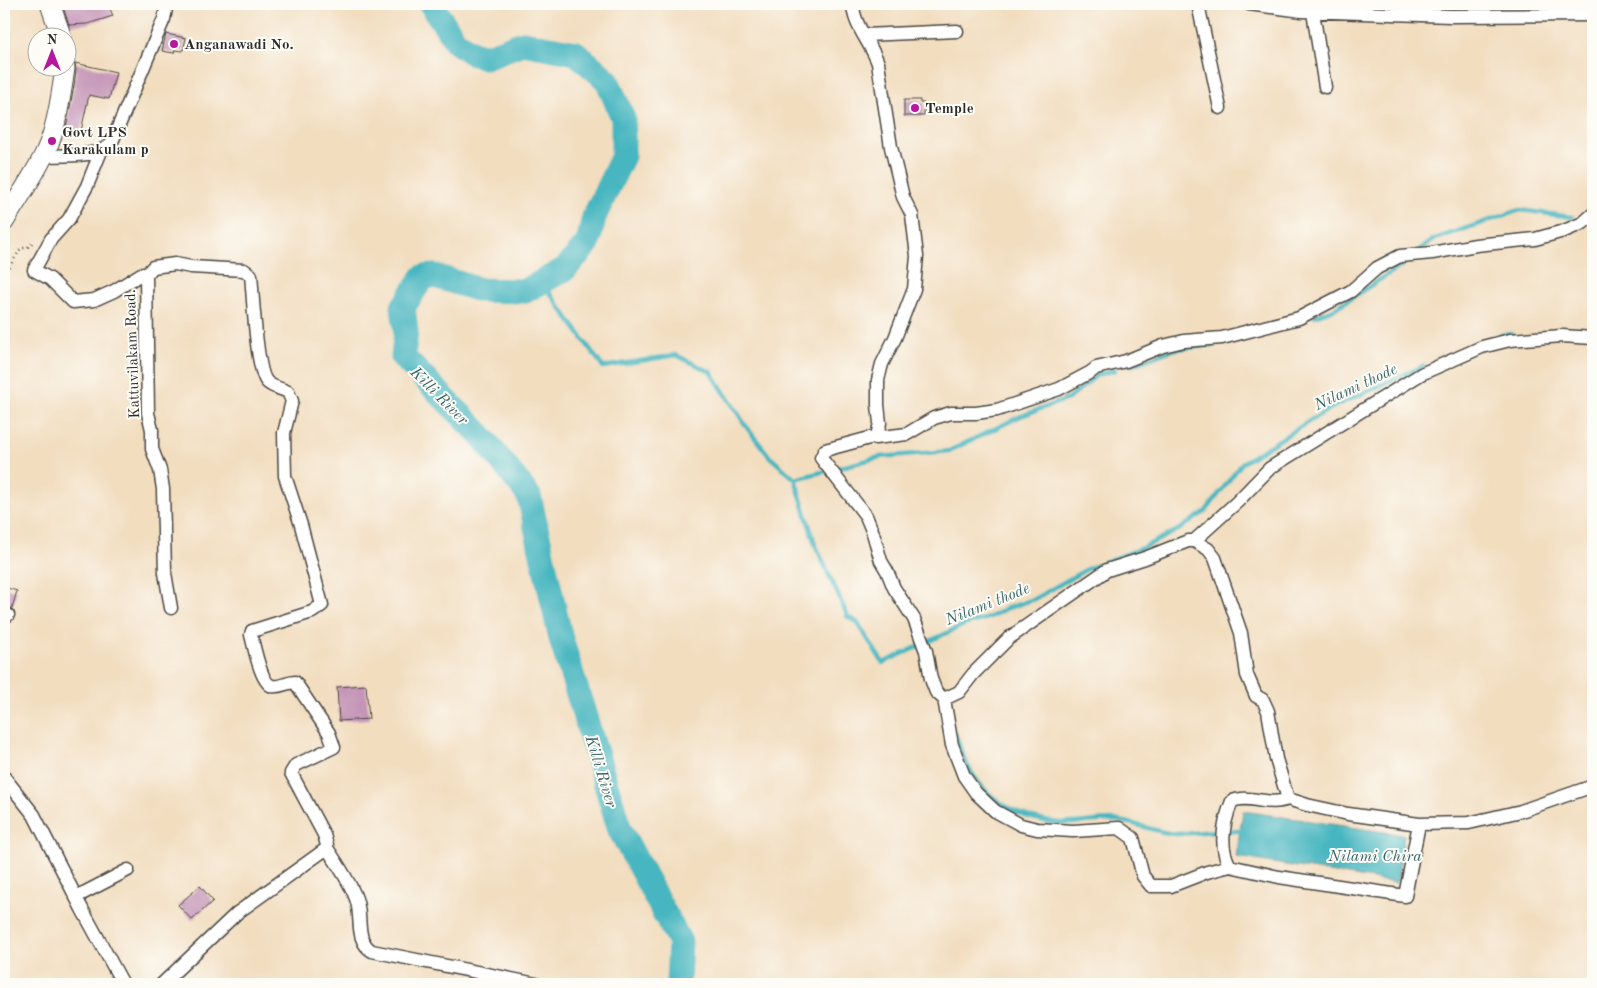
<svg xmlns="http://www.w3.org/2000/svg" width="1597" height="988" viewBox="0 0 1597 988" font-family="'Old Standard TT',serif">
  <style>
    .water { fill: #47b6c0; stroke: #397076 }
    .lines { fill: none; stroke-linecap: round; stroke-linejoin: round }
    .stream { stroke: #47b6c0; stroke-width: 4.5 }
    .river { stroke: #47b6c0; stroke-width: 25 }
    .building { fill: #c595b7 }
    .minor-casing { stroke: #494641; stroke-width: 15 }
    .primary-casing { stroke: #494641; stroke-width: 21 }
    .path { stroke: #494641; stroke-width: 2.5; stroke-dasharray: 1 4; stroke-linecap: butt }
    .minor { stroke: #fff; stroke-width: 12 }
    .primary { stroke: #fff; stroke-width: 19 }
    .poi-dot { fill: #b5179e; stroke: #fdfcf7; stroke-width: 2 }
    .labels { text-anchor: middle; stroke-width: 4; stroke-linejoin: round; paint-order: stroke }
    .poi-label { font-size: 15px; font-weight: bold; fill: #2b2b2b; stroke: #fdfcf7; text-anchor: start }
    .street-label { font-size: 15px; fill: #2b2b2b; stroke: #fdfcf7 }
    .water-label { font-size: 16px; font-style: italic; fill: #366367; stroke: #fdfcf7 }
  </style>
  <rect width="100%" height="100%" fill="#fdfcf7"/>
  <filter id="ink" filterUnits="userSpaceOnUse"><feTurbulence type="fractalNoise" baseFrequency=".02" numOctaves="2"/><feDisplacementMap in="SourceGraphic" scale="10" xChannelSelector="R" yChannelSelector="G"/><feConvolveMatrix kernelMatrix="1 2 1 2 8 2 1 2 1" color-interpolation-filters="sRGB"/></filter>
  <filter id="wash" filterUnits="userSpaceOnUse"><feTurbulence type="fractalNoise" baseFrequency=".0096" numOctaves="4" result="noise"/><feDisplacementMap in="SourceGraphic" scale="20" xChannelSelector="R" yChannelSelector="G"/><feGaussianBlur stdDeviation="1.12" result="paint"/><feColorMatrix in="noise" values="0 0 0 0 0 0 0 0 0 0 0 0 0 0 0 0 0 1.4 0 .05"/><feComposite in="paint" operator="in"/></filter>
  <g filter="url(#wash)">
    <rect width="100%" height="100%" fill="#f2ddbf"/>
    <!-- water -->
    <path class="water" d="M1243 811 1404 835 1397 883 1236 857Z"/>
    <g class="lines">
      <!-- stream -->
      <path class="stream" d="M1418 251 1432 240 1520 210 1572 217
        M542 282 603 367 676 355 711 372 748 429 770 457 795 479 815 544 848 617 857 622 883 663 966 624 988 618 1005 609 1034 599 1087 569 1144 547 1180 529 1206 511 1242 463 1329 409 1423 366
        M1315 316 1334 309 1401 266 1411 258
        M1493 338 1503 335 1512 334
        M1132 365 1175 349 1214 345
        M795 479 880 457 949 451 1021 416 1068 399 1097 375 1115 370
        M956 735C970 789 1007 819 1062 823 1079 824 1095 820 1112 820 1132 821 1154 832 1175 834 1184 834 1193 833 1202 832 1215 831 1227 831 1240 831"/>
      <!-- river -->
      <path class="river" d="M431 4 456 42 472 53 485 57 523 43 576 53 607 80 623 118V156L594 217 588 243 565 269 525 291 480 290 435 276 423 277 403 307 406 331 403 357 480 434 529 496 561 639 620 830 680 942 678 984"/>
    </g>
    <g id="blocks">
      <!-- building -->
      <path class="building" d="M62 4H108L113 16 87 24 69 25Z
        M166 34 186 38 183 51 175 50 174 53 162 51Z
        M75 63 116 72 109 99 89 95 81 131 66 128 74 86 76 70Z
        M904 100H920V103H924V116H904Z
        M4 587 17 591 12 608 4 606Z
        M366 685 369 719 339 721 337 687Z
        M200 886 213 901 192 920 178 905Z"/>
    </g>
  </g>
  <g filter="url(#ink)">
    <use href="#blocks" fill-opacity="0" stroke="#494641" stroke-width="1"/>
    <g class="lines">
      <defs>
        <path id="minor" d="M853 4C853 25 871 43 878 63L891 147 903 197 912 215 917 256 914 289 895 338 882 364 878 380V405L880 423 877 436 825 450 821 458 866 516 873 533 881 561 887 571 894 588 914 619 926 651 931 679 936 692 944 699 959 692 973 674 1009 638 1107 570 1145 558 1188 541H1194L1208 549 1215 558 1241 633 1247 675 1256 696 1263 700 1268 711 1276 759 1288 799 1307 805 1348 814 1419 824 1469 823 1521 811 1593 786
          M1198 4 1220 108
          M1249 4 1302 11 1451 16 1593 15
          M1313 12 1325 87
          M865 35 957 31
          M101 151 87 186 69 219 51 239 34 270 50 279 73 302 94 300 114 291 141 274 146 275 148 413 152 430V449L160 470 163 489 165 573 171 608
          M43 156C62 155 97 158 111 144L164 19 167 4
          M146 275 153 267 175 264 191 267 244 270 251 275C253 294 256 371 267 382 273 388 281 388 288 392L292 401 284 433 285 476 301 525 322 605 312 612 252 631 251 635C254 646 261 683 272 686 279 688 288 682 295 682L329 733 334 747 296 765 291 773 324 835 327 845 326 849 237 913 162 984
          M875 438 907 434 934 418 951 413H976L997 410 1059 389 1091 372 1096 368 1126 361 1163 346 1184 341 1222 338 1299 318 1351 291 1377 268 1400 256 1432 253 1476 245 1535 239 1564 231 1583 223 1593 214
          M1194 541 1237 502 1270 468 1421 374 1482 347 1510 340 1562 336 1593 338
          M4 614 8 615
          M944 699 952 745 964 776 976 793 995 811 1021 825 1037 829 1073 831 1119 828 1133 838 1143 876 1151 886H1171L1207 872 1230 866
          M4 777 34 815 82 909 123 984
          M1288 799C1268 807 1250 794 1232 801 1224 821 1218 846 1230 866L1279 877 1405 896 1419 824
          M327 848C336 862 353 886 357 902 362 919 355 940 372 951L536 984
          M76 897 128 870"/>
        <path id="primary" d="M50 4 62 38
          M4 222C19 196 43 164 52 135 59 113 62 90 65 68"/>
      </defs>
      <!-- minor casing -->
      <use href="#minor" class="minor-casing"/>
      <!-- primary casing -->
      <use href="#primary" class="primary-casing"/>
      <!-- path -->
      <path class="path" d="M4 276 21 248H27L34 241"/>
      <!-- minor -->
      <use href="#minor" class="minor"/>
      <!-- primary -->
      <use href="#primary" class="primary"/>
    </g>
  </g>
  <!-- markers -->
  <g class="poi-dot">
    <circle cx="174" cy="44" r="5"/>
    <circle cx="915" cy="108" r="5"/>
    <circle cx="52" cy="141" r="5"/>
  </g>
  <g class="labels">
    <!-- poi labels -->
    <g class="poi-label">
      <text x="184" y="49">Anganawadi No.</text>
      <text x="925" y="113">Temple</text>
      <text x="62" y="137">Govt LPS<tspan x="62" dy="17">Karakulam p</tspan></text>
    </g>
    <!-- street labels -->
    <g class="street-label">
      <text transform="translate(132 354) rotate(-92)" y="5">Kattuvilakam Road.</text>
    </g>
    <!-- water labels -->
    <g class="water-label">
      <text transform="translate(1355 386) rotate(-25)" y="6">Nilami thode</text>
      <text transform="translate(440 395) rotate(45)" y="6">Killi River</text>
      <text transform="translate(987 603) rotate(-22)" y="6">Nilami thode</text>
      <text transform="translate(602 771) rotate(73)" y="6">Killi River</text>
      <text x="1375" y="861">Nilami Chira</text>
    </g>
  </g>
  <!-- margin -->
  <rect width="1597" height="988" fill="none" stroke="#fdfcf7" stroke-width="20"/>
  <!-- north arrow -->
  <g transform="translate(52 52)"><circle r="24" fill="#fdfcf7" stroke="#a9a8a5"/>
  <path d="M0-4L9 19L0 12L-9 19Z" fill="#b5179e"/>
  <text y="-8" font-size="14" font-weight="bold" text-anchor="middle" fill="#2b2b2b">N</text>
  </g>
</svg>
